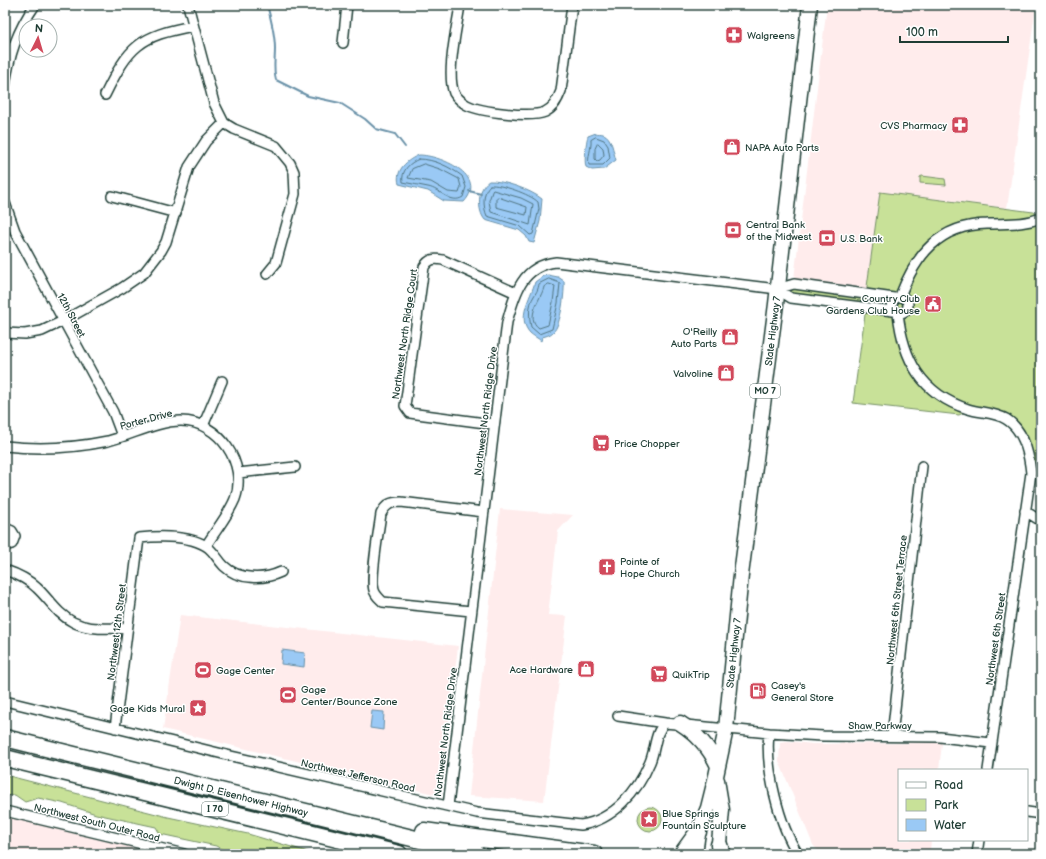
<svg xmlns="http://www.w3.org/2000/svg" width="1046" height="859" viewBox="0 0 1046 859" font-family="'Balsamiq Sans',sans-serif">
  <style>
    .built { fill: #ffecec }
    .green { fill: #c8e198; stroke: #748f66 }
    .water { fill: #9ac9f5; stroke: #6991a8 }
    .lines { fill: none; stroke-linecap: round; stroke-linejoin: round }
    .shore { stroke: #507581; stroke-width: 1 }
    .stream { stroke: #6991a8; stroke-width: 2 }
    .street-casing { stroke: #1f3d34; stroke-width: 12 }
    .primary-casing { stroke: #1f3d34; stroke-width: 17 }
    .highway-casing { stroke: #1f3d34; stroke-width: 19 }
    .street { stroke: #fff; stroke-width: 9 }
    .primary { stroke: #fff; stroke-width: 14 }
    .highway { stroke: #fff; stroke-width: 16 }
    .labels { text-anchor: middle; stroke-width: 3; stroke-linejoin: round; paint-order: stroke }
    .shield { fill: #fff; stroke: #627771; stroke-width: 1 }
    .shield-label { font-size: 9px; font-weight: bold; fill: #1f3d34 }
    .poi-label { font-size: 10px; fill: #1f3d34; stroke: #fff; text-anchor: start }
    .street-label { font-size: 10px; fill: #1f3d34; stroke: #fff }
  </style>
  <rect width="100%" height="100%" fill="#fff"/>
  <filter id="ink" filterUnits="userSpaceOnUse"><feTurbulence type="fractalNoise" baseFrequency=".025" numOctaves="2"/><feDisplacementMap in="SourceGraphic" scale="8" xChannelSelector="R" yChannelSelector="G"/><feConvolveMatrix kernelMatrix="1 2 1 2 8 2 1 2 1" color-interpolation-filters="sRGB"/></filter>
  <g filter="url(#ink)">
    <!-- built -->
    <path class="built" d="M827 5H1036L1007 208 880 192 867 290 794 279Z
      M500 509 573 515 558 531 548 615 567 616 544 801 469 796Z
      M180 615 458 646 440 794 438 795 163 729Z
      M787 741 812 744 942 743 939 770H899V840H931L930 852 945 854H821L813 845 779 761 780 742Z
      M5 811 184 854H5Z"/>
    <!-- green -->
    <path class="green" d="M922 176 945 179 946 185 920 183V177Z
      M880 192 1041 213V465L1037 462 1030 467 1029 459 1007 420 969 410 959 415 853 403 866 307 789 301 791 285 866 294Z
      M5 775 168 817 248 834 315 854H230L216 846 160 834 156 827 96 814 62 803 38 798 25 802 15 795 5 796Z
      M638 819a12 12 0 1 1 24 0a12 12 0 1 1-24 0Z"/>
    <!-- water -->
    <path class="water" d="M596 133C598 134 601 133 603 134 612 136 613 152 616 160L604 169 592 170 586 167C584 162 586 141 588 136Z
      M419 155C439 155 489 175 464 202L444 201 428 191 399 184C395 170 407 160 419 155Z
      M489 181C503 180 531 190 542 199L540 221 534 243 529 242 526 236 519 230 485 220C477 211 477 188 489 181Z
      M548 275 558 277 564 281C565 291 561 326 553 332 550 335 546 336 542 337L541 341C538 338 533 336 530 333 516 318 531 297 535 282L543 276Z
      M282 650 305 653 304 667 281 664Z
      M372 711 384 712 383 730 370 728Z"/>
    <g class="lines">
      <!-- shore -->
      <path class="shore" d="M596 137 604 140 608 146 610 158 603 165H589C587 158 592 148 591 140Z
        M598 143 603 148 604 155 600 160 597 161 595 159V149Z
        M419 159C434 159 450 167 462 176L466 187 463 197C451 205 440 189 428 187 420 185 411 184 403 182 401 171 409 163 419 159Z
        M424 164 440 169 459 179 461 187 459 193 448 192 431 182 408 178 412 169Z
        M490 185C501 184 530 194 538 202L539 209 533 234 530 235 520 226 487 216C483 207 482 192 490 185Z
        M493 190 521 198 533 204 530 225 491 212 489 201Z
        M498 197 527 207 526 215 496 207V199Z
        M549 279 560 283 558 303 552 329 539 334 531 327C529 317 528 305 534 296 537 291 538 290 539 284Z
        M549 284 555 286 553 302 548 325 539 328C524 317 542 298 544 287Z"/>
      <!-- stream -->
      <path class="stream" d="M267 5C271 19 275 34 275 49 275 60 273 69 276 80L308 96 340 103 365 119 376 129 395 134 405 147
        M469 191 481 194"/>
      <defs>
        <path id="street" d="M188 5 214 103 224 123 234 129 276 146 290 163 294 172 295 194 276 263 267 274
          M460 5C457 27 446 73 454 93 456 97 463 103 467 105 481 112 531 118 545 112 554 108 558 99 561 91L572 5
          M343 43 347 5
          M5 86C9 55 17 31 35 5
          M105 95C129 46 139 36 193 26
          M112 196 176 213
          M5 203 15 231 113 412 122 436
          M777 289 791 298 893 311
          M900 296C916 255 939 225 987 224 1006 223 1023 225 1041 218
          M892 305a8 8 0 1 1 16 0a8 8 0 1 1-16 0Z
          M898 313C903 359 921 394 968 409 981 413 994 412 1006 419 1024 430 1029 453 1031 473L988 770
          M5 333 25 334 42 331 63 321 122 288 144 273 161 251 166 242 189 167 206 141 224 123
          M493 424 417 414 410 413 405 406 424 267C429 259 434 258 443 260L516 293
          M203 426 222 381
          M5 446C39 450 74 448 108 441 132 435 157 421 181 421 219 421 248 464 235 499 228 516 215 531 206 546
          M238 473 295 467
          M1025 511 1041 521
          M5 528 12 531 15 536 12 544 5 546
          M5 570C17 574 28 579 37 588 49 599 57 614 73 622 90 631 109 627 127 629
          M471 611 383 602C379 598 375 595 374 590 370 579 379 529 381 514 386 504 391 502 401 502L484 512
          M5 701 231 756 477 813 581 825C614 820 638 791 650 762 656 748 654 733 665 723L769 733 823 736 940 737 991 743
          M618 716 665 723
          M115 728 139 538C159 536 188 535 206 546 214 551 217 559 224 566 238 580 264 580 281 572
          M769 733C765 768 779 825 798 854
          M892 736 922 466
          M448 806 507 322C515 293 522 266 556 262L777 289 794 284 894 298
          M5 811 184 854
          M1027 812 1041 814
          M977 854 979 840"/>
        <path id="primary" d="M680 723C696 733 710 749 718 766
          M717 780 722 810 718 854
          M695 854 698 832 708 808 716 776 726 729 741 575 776 304 810 5"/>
        <path id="highway" d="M5 738 477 854
          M5 758 399 854
          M424 831 594 854
          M719 845 722 854
          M682 854 698 832"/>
      </defs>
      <!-- street casing -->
      <use href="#street" class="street-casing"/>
      <!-- primary casing -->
      <use href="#primary" class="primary-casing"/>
      <!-- highway casing -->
      <use href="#highway" class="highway-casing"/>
      <!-- street -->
      <use href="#street" class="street"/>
      <!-- primary -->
      <use href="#primary" class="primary"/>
      <!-- highway -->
      <use href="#highway" class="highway"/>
    </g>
  </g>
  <!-- icons -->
  <defs>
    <symbol id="pharmacy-square" viewBox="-11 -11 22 22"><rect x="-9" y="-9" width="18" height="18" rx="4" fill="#d1495b" stroke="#fff"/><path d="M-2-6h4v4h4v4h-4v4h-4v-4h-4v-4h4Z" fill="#fff"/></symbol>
    <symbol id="shop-square" viewBox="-11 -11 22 22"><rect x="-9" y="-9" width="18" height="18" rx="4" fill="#d1495b" stroke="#fff"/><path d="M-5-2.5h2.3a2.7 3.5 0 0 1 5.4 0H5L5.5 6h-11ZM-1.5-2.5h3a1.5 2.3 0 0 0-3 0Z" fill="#fff"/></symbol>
    <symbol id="bank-square" viewBox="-11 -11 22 22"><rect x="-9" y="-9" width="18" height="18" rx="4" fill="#d1495b" stroke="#fff"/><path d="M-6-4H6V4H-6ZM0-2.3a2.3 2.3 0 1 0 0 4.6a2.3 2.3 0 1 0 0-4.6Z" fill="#fff"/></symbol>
    <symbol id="civic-square" viewBox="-11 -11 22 22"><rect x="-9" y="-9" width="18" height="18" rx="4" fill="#d1495b" stroke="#fff"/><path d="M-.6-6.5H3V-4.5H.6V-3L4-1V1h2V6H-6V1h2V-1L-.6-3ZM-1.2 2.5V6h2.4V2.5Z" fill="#fff"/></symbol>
    <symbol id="supermarket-square" viewBox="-11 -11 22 22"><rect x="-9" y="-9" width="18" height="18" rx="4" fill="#d1495b" stroke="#fff"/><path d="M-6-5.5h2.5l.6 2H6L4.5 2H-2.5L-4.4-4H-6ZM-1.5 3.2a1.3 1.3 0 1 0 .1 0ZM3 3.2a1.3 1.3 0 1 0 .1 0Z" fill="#fff"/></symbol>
    <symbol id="church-square" viewBox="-11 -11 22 22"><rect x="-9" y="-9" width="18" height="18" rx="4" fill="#d1495b" stroke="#fff"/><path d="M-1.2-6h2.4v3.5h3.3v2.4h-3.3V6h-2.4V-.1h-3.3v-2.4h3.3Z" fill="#fff"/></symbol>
    <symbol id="stadium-square" viewBox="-11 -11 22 22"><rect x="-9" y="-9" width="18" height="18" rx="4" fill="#d1495b" stroke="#fff"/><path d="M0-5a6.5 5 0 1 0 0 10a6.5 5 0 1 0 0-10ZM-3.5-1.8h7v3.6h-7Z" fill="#fff"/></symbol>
    <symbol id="fuel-square" viewBox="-11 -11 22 22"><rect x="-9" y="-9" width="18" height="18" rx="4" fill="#d1495b" stroke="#fff"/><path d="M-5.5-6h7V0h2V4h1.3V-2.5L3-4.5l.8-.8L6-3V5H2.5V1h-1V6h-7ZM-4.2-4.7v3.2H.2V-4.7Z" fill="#fff"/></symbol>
    <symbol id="sight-square" viewBox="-11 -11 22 22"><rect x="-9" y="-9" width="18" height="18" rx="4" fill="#d1495b" stroke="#fff"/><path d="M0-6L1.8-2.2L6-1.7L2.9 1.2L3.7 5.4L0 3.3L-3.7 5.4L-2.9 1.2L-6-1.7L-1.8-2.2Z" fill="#fff"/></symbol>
  </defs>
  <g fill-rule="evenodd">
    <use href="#pharmacy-square" x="724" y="25" width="20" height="20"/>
    <use href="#pharmacy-square" x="950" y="115" width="20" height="20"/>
    <use href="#shop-square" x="722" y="137" width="20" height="20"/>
    <use href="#bank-square" x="723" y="220" width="20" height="20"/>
    <use href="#bank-square" x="817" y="228" width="20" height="20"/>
    <use href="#civic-square" x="923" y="294" width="20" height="20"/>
    <use href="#shop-square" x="720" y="327" width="20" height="20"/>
    <use href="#shop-square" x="716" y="363" width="20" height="20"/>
    <use href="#supermarket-square" x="591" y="433" width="20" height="20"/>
    <use href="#church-square" x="597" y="557" width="20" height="20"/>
    <use href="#shop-square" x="576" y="659" width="20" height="20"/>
    <use href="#stadium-square" x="193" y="660" width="20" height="20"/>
    <use href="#supermarket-square" x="649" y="664" width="20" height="20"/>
    <use href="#fuel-square" x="748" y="681" width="20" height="20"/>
    <use href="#stadium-square" x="278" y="685" width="20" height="20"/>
    <use href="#sight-square" x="188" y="698" width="20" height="20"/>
    <use href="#sight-square" x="639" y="809" width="20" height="20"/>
  </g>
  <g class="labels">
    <!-- shield labels -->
    <g class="shield">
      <rect x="750" y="384" width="30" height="14" rx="3"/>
      <rect x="202" y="802" width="26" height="14" rx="3"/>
    </g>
    <g class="shield-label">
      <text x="765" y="394">MO 7</text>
      <text x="215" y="812">I 70</text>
    </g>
    <!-- poi labels -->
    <g class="poi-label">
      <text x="747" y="39">Walgreens</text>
      <text x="947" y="129" text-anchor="end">CVS Pharmacy</text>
      <text x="745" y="151">NAPA Auto Parts</text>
      <text x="746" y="228">Central Bank<tspan x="746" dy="12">of the Midwest</tspan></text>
      <text x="840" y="242">U.S. Bank</text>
      <text x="920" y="302" text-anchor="end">Country Club<tspan x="920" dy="12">Gardens Club House</tspan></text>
      <text x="717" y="335" text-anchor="end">O'Reilly<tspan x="717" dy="12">Auto Parts</tspan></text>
      <text x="713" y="377" text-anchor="end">Valvoline</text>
      <text x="614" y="447">Price Chopper</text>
      <text x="620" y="565">Pointe of<tspan x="620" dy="12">Hope Church</tspan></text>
      <text x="573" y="673" text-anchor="end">Ace Hardware</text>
      <text x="216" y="674">Gage Center</text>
      <text x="672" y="678">QuikTrip</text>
      <text x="771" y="689">Casey's<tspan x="771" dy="12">General Store</tspan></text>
      <text x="301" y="693">Gage<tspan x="301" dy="12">Center/Bounce Zone</tspan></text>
      <text x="185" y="712" text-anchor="end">Gage Kids Mural</text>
      <text x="662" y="817">Blue Springs<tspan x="662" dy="12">Fountain Sculpture</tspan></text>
    </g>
    <!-- street labels -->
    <g class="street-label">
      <text transform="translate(72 315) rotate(62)" y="4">12th Street</text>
      <text transform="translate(772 331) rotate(-83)" y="4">State Highway 7</text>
      <text transform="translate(404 334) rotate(-82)" y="4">Northwest North Ridge Court</text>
      <text transform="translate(485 411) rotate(-83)" y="4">Northwest North Ridge Drive</text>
      <text transform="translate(146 419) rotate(-15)" y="4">Porter Drive</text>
      <text transform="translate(896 600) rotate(-84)" y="4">Northwest 6th Street Terrace</text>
      <text transform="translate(116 632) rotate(-83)" y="4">Northwest 12th Street</text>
      <text transform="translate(995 639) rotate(-82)" y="4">Northwest 6th Street</text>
      <text transform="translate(733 653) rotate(-84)" y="4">State Highway 7</text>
      <text x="880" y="729">Shaw Parkway</text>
      <text transform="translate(445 732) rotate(-83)" y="4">Northwest North Ridge Drive</text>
      <text transform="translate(358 775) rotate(13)" y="4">Northwest Jefferson Road</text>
      <text transform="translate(241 796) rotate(14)" y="4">Dwight D. Eisenhower Highway</text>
      <text transform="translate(97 822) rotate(14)" y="4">Northwest South Outer Road</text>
    </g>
  </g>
  <!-- margin -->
  <rect width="1046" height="859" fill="none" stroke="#fff" stroke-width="20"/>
  <rect x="10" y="10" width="1026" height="839" fill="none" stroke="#1f3d34" stroke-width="1.5" filter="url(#ink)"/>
  <!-- legend -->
  <rect x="898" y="769" width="130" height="72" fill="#ffffff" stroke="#a5b1ae"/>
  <rect x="906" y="782" width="20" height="6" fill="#ffffff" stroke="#a5b1ae"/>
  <text x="934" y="789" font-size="12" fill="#1f3d34">Road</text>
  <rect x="906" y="799" width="20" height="12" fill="#c8e198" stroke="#a5b1ae"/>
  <text x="934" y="809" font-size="12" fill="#1f3d34">Park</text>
  <rect x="906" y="819" width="20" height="12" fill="#9ac9f5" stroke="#a5b1ae"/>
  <text x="934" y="829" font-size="12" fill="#1f3d34">Water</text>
  <!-- north arrow -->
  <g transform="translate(38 38) rotate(5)"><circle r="19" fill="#ffffff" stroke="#a5b1ae"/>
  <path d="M0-3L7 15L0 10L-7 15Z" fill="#d1495b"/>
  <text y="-6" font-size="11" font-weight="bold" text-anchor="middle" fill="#1f3d34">N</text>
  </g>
  <!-- scale -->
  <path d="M900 36v6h108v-6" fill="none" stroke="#1f3d34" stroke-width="2"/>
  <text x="906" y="36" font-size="12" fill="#1f3d34" stroke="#ffffff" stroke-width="3" paint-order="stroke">100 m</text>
</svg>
